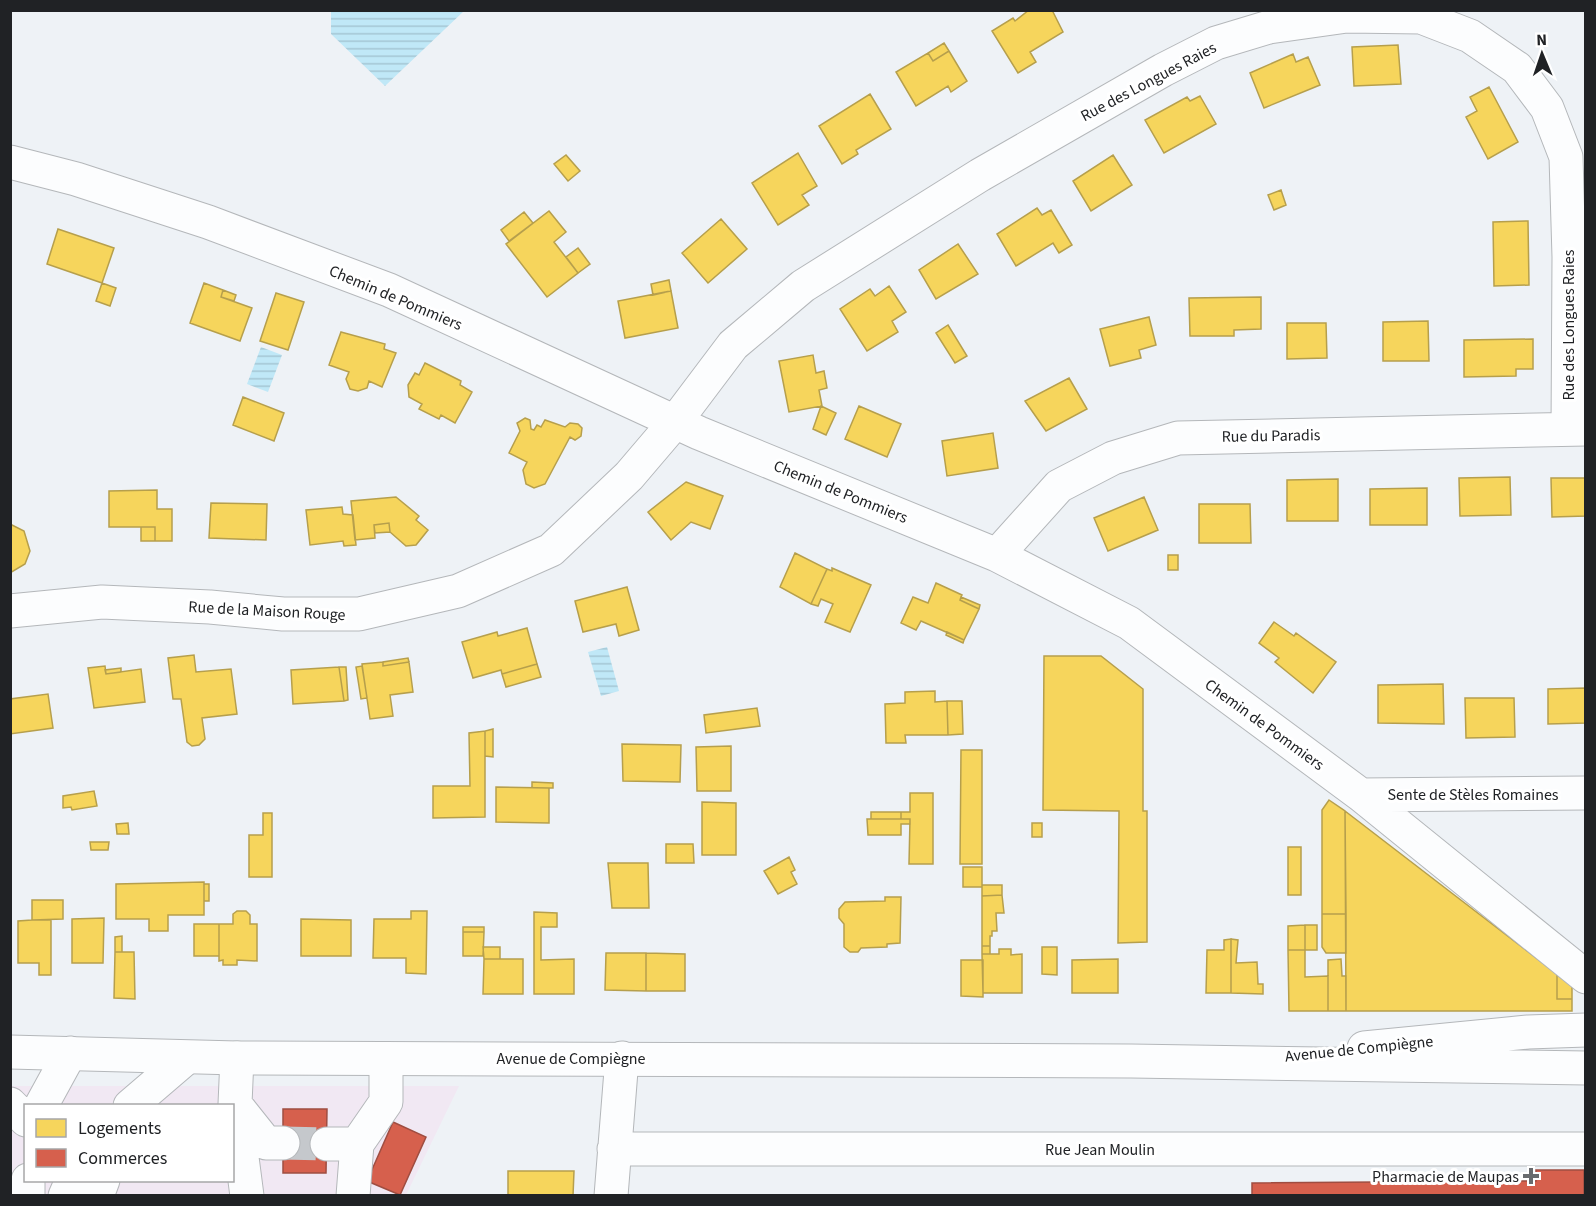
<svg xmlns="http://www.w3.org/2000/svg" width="1596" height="1206" viewBox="0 0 1596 1206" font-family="'Source Sans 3',sans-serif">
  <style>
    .commercial { fill: #f1e8f3; fill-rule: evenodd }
    .water { fill: url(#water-rules) }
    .homes { fill: #f6d55c; stroke: #b69f4c; stroke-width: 1.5 }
    .shops { fill: #d6604d; stroke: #9f4d41; stroke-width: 1.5 }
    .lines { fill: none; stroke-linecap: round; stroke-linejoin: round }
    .minor-tunnel { stroke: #c5c8cc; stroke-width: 33; stroke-dasharray: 33 16; stroke-linecap: butt }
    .minor-casing { stroke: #b4b7ba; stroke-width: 35 }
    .major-casing { stroke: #b4b7ba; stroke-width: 35 }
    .minor { stroke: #fcfdfe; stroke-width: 33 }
    .major { stroke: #fcfdfe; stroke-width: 33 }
    .poi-dot { fill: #686b6e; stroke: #fff; stroke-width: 2 }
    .labels { text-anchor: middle; stroke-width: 6; stroke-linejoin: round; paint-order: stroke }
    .street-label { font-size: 16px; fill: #202225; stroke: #fff }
    .poi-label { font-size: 16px; fill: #202225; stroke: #fff; text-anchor: end }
  </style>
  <defs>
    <pattern id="water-rules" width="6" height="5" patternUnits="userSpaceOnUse" patternTransform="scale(1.5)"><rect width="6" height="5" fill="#c0e8f7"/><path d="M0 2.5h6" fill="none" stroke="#a5c7d4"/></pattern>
  </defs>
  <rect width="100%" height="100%" fill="#eef2f6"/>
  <!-- commercial -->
  <path class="commercial" d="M11 1086H459L406 1195 11 1196ZM26 1106H232V1180H26Z"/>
  <!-- water -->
  <path class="water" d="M331 11V10L464 11 385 86 331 34Z
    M261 347 282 355 268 392 247 384Z
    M607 647 619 691 601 696 588 652Z"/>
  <!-- homes -->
  <path class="homes" d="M1029 10H1052L1063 32 1030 52 1036 62 1018 73 992 31 1013 18 1015 21Z
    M944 43 949 51 933 61 928 53Z
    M1398 45 1401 84 1354 86 1352 47Z
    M949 51 967 81 951 92 948 86 916 106 896 72 928 53 933 61Z
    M1293 54 1296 62 1308 57 1320 85 1264 108 1250 73Z
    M1489 87 1518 142 1488 159 1466 117 1477 111 1470 97Z
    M870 94 891 129 856 150 858 154 842 164 819 126Z
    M1200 96 1216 124 1164 153 1145 120 1187 97 1190 101Z
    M798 153 817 186 802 195 809 205 778 225 752 183Z
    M566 155 580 171 568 181 554 164Z
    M1113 155 1132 185 1091 211 1073 181Z
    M1281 190 1286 205 1274 210 1268 195Z
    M1037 208 1042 215 1051 210 1072 245 1059 253 1053 243 1016 266 997 234Z
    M549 211 566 232 554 242 578 273 547 297 506 244Z
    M524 212 533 223 509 241 501 230Z
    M721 219 747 249 708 283 682 253Z
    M1528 221 1529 285 1494 286 1493 222Z
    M58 229 114 248 102 283 47 264Z
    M958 244 978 274 936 299 919 270Z
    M578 248 590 264 578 273 566 257Z
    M669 280 671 291 653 295 651 284Z
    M102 283 116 288 110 306 96 301Z
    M204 283 223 290 221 297 252 308 240 341 190 323Z
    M889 286 906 312 892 321 898 332 867 351 840 309 870 289 875 296Z
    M223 290 236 295 234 301 221 297Z
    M671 291 678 328 625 338 618 301Z
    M276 293 304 302 288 350 260 341Z
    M1261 297V329L1234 330V336H1190L1189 298Z
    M1149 317 1156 345 1139 350 1141 358 1110 366 1100 329Z
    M1428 321 1429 361H1383V322Z
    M1287 323H1326L1327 358 1287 359Z
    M948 325 967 356 955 363 936 333Z
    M341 332 385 344 384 349 396 353 382 387 369 381 367 388 358 391 350 389 346 379 349 372 329 365Z
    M1533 339V369H1516V376L1464 377V340Z
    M813 355 816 373 824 371 827 388 819 390 822 406 789 412 779 361Z
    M425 363 461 381 460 385 472 392 455 423 441 415 439 419 419 409 422 404 409 397 408 385 415 373 419 375Z
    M1069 378 1087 409 1046 431 1025 401Z
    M243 397 284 413 274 441 233 425Z
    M821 406 836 413 826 435 813 429Z
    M859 406 901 424 887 457 845 439Z
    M525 418 530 420 531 429 534 430 537 425 541 427 545 420 565 427 570 423 578 424 582 428 581 436 575 440 570 437 545 484 534 488 526 484 523 470 527 462 509 453 520 431 517 423Z
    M993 433 998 468 947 476 942 441Z
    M1510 477 1511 515 1460 516 1459 478Z
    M1551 478H1586V516L1552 517Z
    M1338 479V521H1287V480Z
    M686 482 723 496 710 529 691 522 671 540 648 512Z
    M1427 488V525H1370V489Z
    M157 490V509H172V541H155V527H109V491Z
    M396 497 419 516 416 520 428 530 416 545 406 546 390 532 389 523 374 525 375 538 355 540 351 501Z
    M1144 497 1158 530 1108 551 1094 518Z
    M211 503 267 504 266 540 209 538Z
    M1199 504H1250L1251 543H1199Z
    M342 507 343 514 353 515 356 545 344 546 343 541 310 545 306 510Z
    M389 523 390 532 375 533 374 525Z
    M10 524 24 531 30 551 25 564 10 573Z
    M141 527H155V541H141Z
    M795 553 827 569 811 604 780 587Z
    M1168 555H1178V570H1168Z
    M832 568 871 585 850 632 825 622 833 604 821 599 818 606 811 604 827 569 832 571Z
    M936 583 962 595 960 600 979 609 964 640 921 621 916 630 901 623 913 597 928 603Z
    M627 587 639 630 619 636 616 624 583 632 575 601Z
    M961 597 980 605 979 609 960 600Z
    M1274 622 1294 636 1296 633 1336 662 1313 693 1275 662 1279 658 1259 643Z
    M527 628 537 664 502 674 501 670 473 678 462 642 497 632 498 636Z
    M947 632 964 640 963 643 946 635Z
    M194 655 196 672 231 669 237 714 202 718 205 739 199 745 192 746 187 742 181 699H173L168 658Z
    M1044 656H1101L1143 689V811H1147V942L1118 943 1119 811 1043 810Z
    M408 658 409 662 383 666V662Z
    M383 662V666L409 662 413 692 390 695 393 716 370 719 362 664Z
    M537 664 541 677 506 687 502 674Z
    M105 666 106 674 141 669 145 702 94 708 88 668Z
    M362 666 367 698 361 699 356 667Z
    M339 667H346L348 700 344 701Z
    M339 667 344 701 293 704 291 670Z
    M121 668V672L106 674 105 670Z
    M1443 684 1444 724 1378 723V685Z
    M1586 688V723L1548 724V689Z
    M935 691V702L947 701 948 735H905L906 743H886L885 704 905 703V692Z
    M48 694 53 728 10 734V699Z
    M1465 698H1514L1515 737 1466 738Z
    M947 701H962L963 734 948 735Z
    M757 708 760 726 706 733 704 715Z
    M493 729V757L485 756V731Z
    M485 731V817L433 818V786H470L469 733Z
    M622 744 681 745 680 782 623 781Z
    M731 746V791H697L696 747Z
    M961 750H982V864H960Z
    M532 782 553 783V788H532Z
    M496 787 549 788V823L496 822Z
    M94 791 97 806 72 810 71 807 63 808V796Z
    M910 793H933V864H909L910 819H901V812H910Z
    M1329 800 1345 811 1346 914H1322V810Z
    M702 802 736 803V855H702Z
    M1345 811 1557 974V999H1572V1011H1346Z
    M871 812H901V819H871Z
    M263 813H272V877H249V835H263Z
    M867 819H910V824H901V835H868Z
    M128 823 129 834H117L116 824Z
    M1032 823H1042V837H1032Z
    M90 842H109L108 850H91Z
    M666 844H693L694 863H666Z
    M1288 847H1301V895H1288Z
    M789 857 795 870 791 872 797 884 778 894 764 871Z
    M608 863H648L649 908H612Z
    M963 867H982V887H963Z
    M204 882V915H168V931H149V919H116V884Z
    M204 884H209V901H204Z
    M982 885H1002V895L982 896Z
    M1002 895 1004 913H996L997 931H992V936H990V946H982V896Z
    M885 897H901L900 943 887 944V947L861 948 858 952H850L844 947V924L839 918V909L845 902 885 901Z
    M32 900H63V919L32 920Z
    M237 911H246L250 915V924H257V961L237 960V965H223V960L219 961V924H233V914Z
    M411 911H427L426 974 406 973V958H373L374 919H411Z
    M534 912 557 913V927H541V960L574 959V994H534Z
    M1322 914H1346V953H1326L1322 947Z
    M104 918 103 963H72V919Z
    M301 919 351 920V956H301Z
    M32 920H51V975H39V963H18V921Z
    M194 924H219V956H194Z
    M1305 925H1317V950H1305Z
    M1305 925V950H1288V926Z
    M463 927H484V932H463Z
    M463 932H484L483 956H463Z
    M122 936V952H115V937Z
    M1231 939 1238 940 1236 963 1257 962 1258 984H1263V994L1231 993Z
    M1231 939V993H1206L1207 950H1224V940Z
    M982 946H990V954H982Z
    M483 947H500V959H484Z
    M1042 947H1057V975L1042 974Z
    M999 949H1011V955L1022 954V993H983L982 954H999Z
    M1288 950H1305V977L1328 976V1011H1289Z
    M115 952H134L135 999 114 998Z
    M606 953H646V991L605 990Z
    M646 953 685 954V991H646Z
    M484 959H523V994H483Z
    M1118 959V993H1072V960Z
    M1341 959 1342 976H1346V1011H1328V960Z
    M961 960H983V997L961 996Z
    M1557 974 1572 985V999H1557Z
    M508 1171H574L573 1196H508Z"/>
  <!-- shops -->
  <path class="shops" d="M283 1109H327L326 1173H283Z
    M393 1122 426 1137 400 1195 367 1181Z
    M1536 1170H1584V1196H1252V1183L1536 1181Z"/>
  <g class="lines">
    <!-- minor-tunnel -->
    <path class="minor-tunnel" d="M283 1143 327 1144"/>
    <defs>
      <path id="minor" d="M10 162 76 179 208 222 389 290 699 433 997 555 1129 623 1361 795 1586 977
        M997 555 1059 486 1113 458 1178 438 1586 429
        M10 611 102 602 210 607 283 614H359L458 591 551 550 629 476 675 422 733 345 803 286 980 175 1163 70 1216 43 1269 27 1347 16 1421 17 1470 36 1517 68 1547 108 1566 157 1569 257 1568 429
        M1361 795 1586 793
        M237 1058 235 1104 247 1196
        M10 1104 26 1120
        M235 1104 266 1143H283
        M41 1106 70 1053
        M130 1106 186 1058
        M327 1144H357
        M614 1149H1586
        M28 1196V1180
        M65 1196 72 1180
        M97 1196 103 1180
        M353 1196 357 1144 386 1102V1059
        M611 1196 622 1058"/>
      <path id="major" d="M1364 1048 1528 1032 1586 1030
        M10 1052 237 1058 1131 1061 1586 1068"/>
    </defs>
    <!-- minor casing -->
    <use href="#minor" class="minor-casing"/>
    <!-- major casing -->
    <use href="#major" class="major-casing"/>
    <!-- minor -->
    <use href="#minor" class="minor"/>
    <!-- major -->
    <use href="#major" class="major"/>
  </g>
  <!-- markers -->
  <path class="poi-dot" d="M1528 1167h6v6h6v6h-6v6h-6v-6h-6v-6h6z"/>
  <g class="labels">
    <!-- street labels -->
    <g class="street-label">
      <text transform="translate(1148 81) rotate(-28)" y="6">Rue des Longues Raies</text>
      <text transform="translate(396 297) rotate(23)" y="6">Chemin de Pommiers</text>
      <text transform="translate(1568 325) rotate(-90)" y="6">Rue des Longues Raies</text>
      <text transform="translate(1271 435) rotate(-1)" y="6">Rue du Paradis</text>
      <text transform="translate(841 491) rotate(22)" y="6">Chemin de Pommiers</text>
      <text transform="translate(267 610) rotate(3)" y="6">Rue de la Maison Rouge</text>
      <text transform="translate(1265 724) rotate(36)" y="6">Chemin de Pommiers</text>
      <text x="1473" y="800">Sente de Stèles Romaines</text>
      <text transform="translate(1359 1048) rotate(-6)" y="6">Avenue de Compiègne</text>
      <text x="571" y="1064">Avenue de Compiègne</text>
      <text x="1100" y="1155">Rue Jean Moulin</text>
    </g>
    <!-- poi labels -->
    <g class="poi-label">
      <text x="1519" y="1182">Pharmacie de Maupas</text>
    </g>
  </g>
  <!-- border -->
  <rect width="1596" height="1206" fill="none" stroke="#202225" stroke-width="24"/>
  <!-- legend -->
  <rect x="24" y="1104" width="210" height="78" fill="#ffffff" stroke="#a6a7a8" stroke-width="1.5"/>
  <rect x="36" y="1119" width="30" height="18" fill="#f6d55c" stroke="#a6a7a8" stroke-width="1.5"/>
  <text x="78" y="1134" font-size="18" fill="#202225">Logements</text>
  <rect x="36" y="1149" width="30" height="18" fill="#d6604d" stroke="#a6a7a8" stroke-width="1.5"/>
  <text x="78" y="1164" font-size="18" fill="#202225">Commerces</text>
  <!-- north arrow -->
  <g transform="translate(1542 54) rotate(358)" stroke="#ffffff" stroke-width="4.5" paint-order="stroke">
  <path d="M0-4.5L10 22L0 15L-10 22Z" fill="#202225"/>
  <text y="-9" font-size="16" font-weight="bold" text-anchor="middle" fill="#202225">N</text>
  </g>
</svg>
